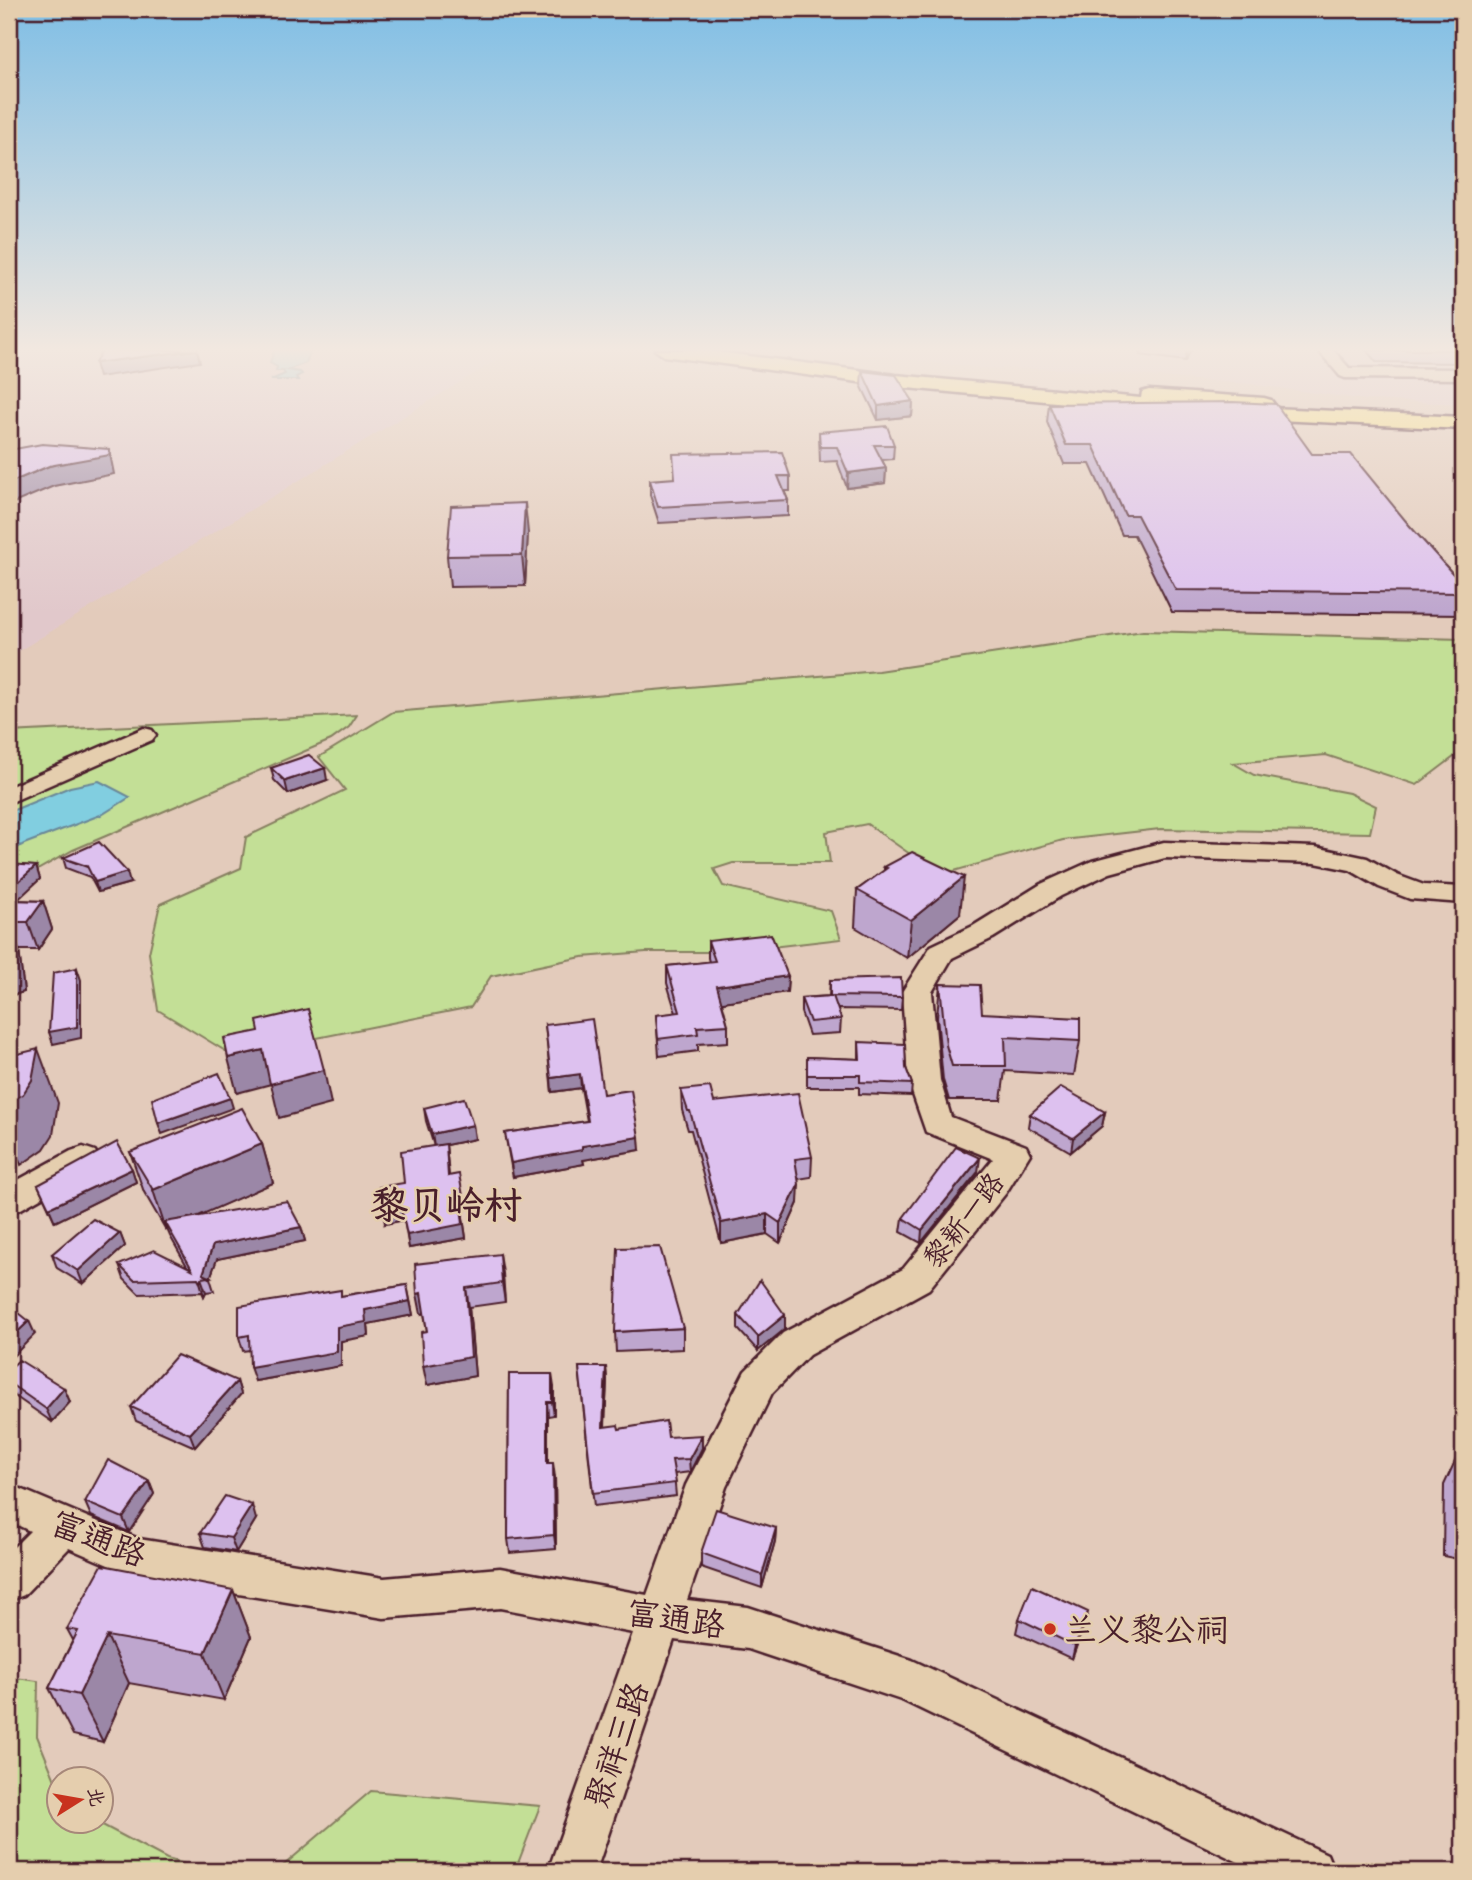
<svg xmlns="http://www.w3.org/2000/svg" width="1472" height="1880" viewBox="0 0 1472 1880" font-family="Caveat,'LXGW WenKai TC',sans-serif">
  <style>
    .built { fill: #e1c8cb }
    .green { fill: #c3df96; stroke: #867f60; stroke-width: 2 }
    .water { fill: #81cee0; stroke: #6b8898; stroke-width: 2 }
    .lines { fill: none; stroke-linecap: round; stroke-linejoin: round }
    .minor-casing { stroke: #4a1f2b; stroke-width: 5 }
    .major-casing { stroke: #4a1f2b; stroke-width: 5 }
    .minor { fill: #e5ceae; fill-rule: evenodd }
    .major { fill: #fae180; fill-rule: evenodd }
    .wall { fill: #bea6ce; stroke: #4a1f2b; stroke-width: 2 }
    .shaded-wall { fill: #9b87a7; stroke: #4a1f2b; stroke-width: 2 }
    .building { fill: #ddc1ef; stroke: #4a1f2b; stroke-width: 2 }
    .poi-dot { fill: #c8321e; stroke: #e5ceae; stroke-width: 2.5 }
    .labels { text-anchor: middle; stroke-width: 5; stroke-linejoin: round; paint-order: stroke }
    .street-label { font-size: 28px; fill: #4a1f2b; stroke: #e5ceae }
    .near-street-label { font-size: 33px; fill: #4a1f2b; stroke: #e5ceae }
    .near-poi-label { font-size: 33px; fill: #4a1f2b; stroke: #e5ceae; text-anchor: start }
    .near-quarter-label { font-size: 38px; font-weight: bold; fill: #4a1f2b; stroke: #e5ceae }
  </style>
  <rect width="100%" height="100%" fill="#e3cbbb"/>
  <filter id="ink" filterUnits="userSpaceOnUse"><feTurbulence type="fractalNoise" baseFrequency=".0143" numOctaves="2"/><feDisplacementMap in="SourceGraphic" scale="14" xChannelSelector="R" yChannelSelector="G"/><feConvolveMatrix kernelMatrix="1 2 1 2 8 2 1 2 1" color-interpolation-filters="sRGB"/></filter>
  <g filter="url(#ink)">
    <!-- built -->
    <path class="built" d="M9 350H513L9 657Z
      M827 350H1463V404L1366 400 1249 384 1060 369 983 368Z"/>
    <!-- green -->
    <path class="green" d="M1143 631 1463 639V750L1417 785 1326 755 1233 763 1254 775 1349 793 1376 806 1370 833 1160 829 1063 840 940 875 867 824 826 832 830 863H733L714 869 723 886 831 911 841 939 727 952H646L582 957 491 976 471 1007 232 1055 158 1010 149 953 160 904 241 868 246 837 345 790 319 757 393 712 878 671Z
      M357 715 349 727 331 740 73 850 9 886V732Z
      M9 1677 38 1681 37 1736 59 1790 60 1820 95 1821 167 1859 211 1871H9Z
      M371 1791 540 1806 515 1871H277Z"/>
    <!-- water -->
    <path class="water" d="M274 350H311L306 363 287 370 300 372 302 374 296 377 298 380H271L285 374 283 371H276L277 367 270 363Z
      M99 781 130 797 103 814 24 844 9 853V812L70 787Z"/>
    <g class="lines">
      <defs>
        <path id="minor" d="M1318 350H1333L1349 368 1463 369V379L1345 378 1340 376Z
          M144 728 152 730 156 735 152 740 9 803V787Z
          M1164 842 1315 847 1367 858 1397 875 1424 885 1463 887V903L1410 899 1379 887 1350 870 1315 863 1165 858 1110 873 1061 896 993 938 952 958 932 992 940 1080 951 1117 1026 1146 1030 1154 1006 1193 929 1289 809 1355 772 1393 726 1487 687 1600 748 1607 912 1660 1327 1854 1334 1871H1257L904 1701 748 1649 674 1640 596 1871H548L633 1633 500 1608 384 1618 136 1577 69 1548 24 1595 9 1601V1552L30 1531 9 1521V1484L139 1539 384 1578 500 1568 647 1595 686 1485 745 1371 783 1333 903 1269 993 1159 926 1132 908 1080 902 992 931 946 973 926 1041 884 1092 861Z
          M83 1147 95 1151 99 1159 95 1167 21 1209 9 1213V1185L71 1151Z"/>
        <path id="major" d="M655 350H703L896 375 1141 398 1142 392 1149 390 1264 398 1271 400 1274 404 1272 408 1463 417V429L1238 418 1231 416 1228 412 1231 408 1180 404 1182 407 1179 411 1172 413 896 387 664 356Z"/>
      </defs>
      <!-- minor casing -->
      <use href="#minor" class="minor-casing"/>
      <!-- major casing -->
      <use href="#major" class="major-casing"/>
      <!-- minor -->
      <use href="#minor" class="minor"/>
      <!-- major -->
      <use href="#major" class="major"/>
    </g>
    <!-- wall -->
    <path class="wall" d="M1141 350H1191L1185 361 1140 355Z
      M1366 350H1463V363L1376 362Z
      M862 371 913 401 912 416 878 420 861 385Z
      M1049 404 1312 454 1409 525 1463 585V615L1172 612 1134 535H1122L1090 464H1064L1047 422Z
      M819 432 894 445 893 459 882 460 886 468 885 483 847 488 837 461 820 462Z
      M790 476V491H784L788 500V516L659 523 650 495V480Z
      M528 533 525 586 450 587 447 556Z
      M271 768 327 780 288 794 274 780Z
      M63 858 130 883 98 892 90 877 66 868Z
      M9 865 36 866 40 879 16 900 43 901 52 929 38 950H19L24 992 9 996Z
      M884 867 960 914 907 958 855 927 857 890 884 871Z
      M708 941 788 976 787 992 722 1002 728 1025V1042L698 1044V1051L659 1056 656 1015 676 1013 667 983V966L709 962 708 958Z
      M830 980 902 997 901 1010 837 1009 841 1019 840 1033 809 1035 801 1012V998L829 996Z
      M940 984 982 1013 1080 1041 1074 1075 1005 1071 1001 1100H949L943 1080 937 1017Z
      M545 1025 603 1094 640 1150 583 1160 584 1164 513 1177 505 1133 587 1121 581 1088 552 1092Z
      M859 1042 906 1068 912 1084 911 1096 859 1094V1087H807V1057L859 1059Z
      M681 1090 714 1102 812 1157 811 1177 798 1179V1203L780 1243 767 1234 721 1243 691 1130H688L682 1110Z
      M424 1108 473 1125 475 1139 446 1145 449 1176 465 1210 462 1211 466 1238 409 1248 404 1220 385 1224 434 1146 426 1121Z
      M1105 1112 1102 1126 1071 1152 1028 1127 1030 1114Z
      M262 1144 273 1183 195 1217 301 1227 305 1241 217 1259 210 1278 214 1291 206 1292 204 1296 202 1292 139 1294 124 1279 119 1265 187 1266 170 1236 167 1229 166 1230 144 1192 130 1152Z
      M132 1169 136 1182 55 1222 38 1185Z
      M978 1172 921 1243 901 1232 903 1218Z
      M120 1233 125 1246 83 1284 57 1268 52 1254Z
      M500 1254 505 1302 469 1307 475 1376 427 1385V1331L424 1313 421 1314Z
      M407 1285 413 1315 368 1324 369 1336 341 1341V1366L255 1381 250 1350 243 1351 239 1337 342 1296Z
      M738 1315 785 1329 758 1351 738 1329Z
      M683 1328V1349L616 1352 615 1332Z
      M579 1367H606L607 1380 605 1427 668 1437 702 1448 690 1472 674 1474 676 1496 594 1506Z
      M9 1369 64 1388 70 1402 52 1422 9 1392Z
      M509 1374 554 1387V1415L548 1416V1463L555 1477 556 1549 510 1553 508 1539Z
      M237 1381 241 1394 195 1447 136 1421 131 1407Z
      M1463 1444V1560L1443 1556 1444 1485Z
      M149 1481 154 1494 129 1532 91 1516 85 1502Z
      M256 1519 236 1552 205 1547 200 1533Z
      M776 1528 775 1541 762 1588 701 1567V1553Z
      M233 1590 251 1637 224 1700 129 1683 103 1742 73 1735 49 1688 73 1640 67 1629Z
      M1019 1619 1084 1625 1072 1659 1016 1633Z"/>
    <!-- shaded-wall -->
    <path class="shaded-wall" d="M197 350 200 362 99 377 95 363Z
      M1187 350H1191L1185 361Z
      M913 401 912 416 878 420V406Z
      M109 449 114 474 54 486 9 505V483L49 466Z
      M886 468 885 483 847 488 848 473Z
      M525 503 528 533 525 586 522 555Z
      M325 768 327 780 288 794 285 781Z
      M36 866 40 879 9 908V890Z
      M127 872 130 883 98 892 95 882Z
      M964 877 960 914 907 958 911 920Z
      M43 901 52 929 38 950 28 922Z
      M9 922 19 950 24 992 9 996Z
      M77 968 81 980V1038L53 1044 49 1032Z
      M788 976 787 992 717 1003V986Z
      M38 1049 58 1103 53 1135 44 1149 21 1165 9 1135V1103Z
      M263 1050 324 1070 331 1104 279 1118 271 1084 237 1093 228 1058Z
      M580 1074 581 1088 552 1092 551 1078Z
      M230 1098 233 1108 162 1134 158 1123Z
      M1105 1112 1102 1126 1071 1152 1073 1138Z
      M473 1125 475 1139 446 1145 450 1190 434 1147 432 1134Z
      M639 1137 640 1150 583 1160 584 1164 513 1177 511 1163 582 1146Z
      M262 1144 273 1183 169 1229 165 1222 167 1229 166 1230 153 1190Z
      M980 1158 978 1172 921 1243 922 1230Z
      M132 1169 136 1182 55 1222 49 1208Z
      M799 1184 798 1203 780 1243V1223Z
      M463 1196 465 1210 462 1211 466 1238 409 1248 407 1235 460 1197Z
      M401 1207 404 1220 385 1224 383 1210Z
      M767 1214V1234L721 1243V1223Z
      M301 1227 305 1241 217 1259 210 1278 203 1274 213 1245Z
      M120 1233 125 1246 83 1284 78 1271Z
      M500 1254 503 1273 505 1302 502 1283Z
      M201 1278 206 1292 204 1296 200 1282Z
      M466 1288 469 1307 475 1376 427 1385 423 1366Z
      M421 1293 425 1313 421 1314 417 1294Z
      M410 1301 413 1315 368 1324 369 1336 341 1341V1366L255 1381 250 1367 365 1310Z
      M785 1315V1329L758 1351V1337Z
      M29 1321 35 1334 9 1360V1340Z
      M606 1367 607 1380 604 1441 603 1427Z
      M552 1374 554 1387V1415L552 1402Z
      M237 1381 241 1394 195 1447 190 1434Z
      M64 1388 70 1402 52 1422 46 1409Z
      M547 1402 548 1416V1477L547 1463Z
      M702 1435V1448L690 1472 689 1459Z
      M553 1463 555 1477 556 1549 554 1535Z
      M149 1481 154 1494 129 1532 123 1518Z
      M252 1505 256 1519 236 1552 231 1538Z
      M776 1528 775 1541 762 1588V1575Z
      M233 1590 251 1637 224 1700 205 1653Z
      M1088 1612 1084 1625 1072 1659 1075 1646Z
      M107 1636 129 1683 103 1742 79 1695Z"/>
    <!-- building -->
    <path class="building" d="M102 350H194L95 363Z
      M862 371 896 375 913 401 878 406Z
      M1233 402 1276 404 1312 454H1351L1409 525 1463 585V593L1176 590 1137 515H1125L1093 445H1066L1049 404Z
      M887 426 894 445H874L886 468 848 473 837 447H820L819 432Z
      M42 444 109 449 110 455 49 466 9 483V450Z
      M782 452 790 476H778L788 500 658 507 650 480 675 478 673 454Z
      M525 503 522 555 447 556 451 506Z
      M309 755 325 768 285 781 271 768Z
      M99 842 127 872 95 882 87 866 63 858Z
      M912 852 964 877 911 920 857 890 887 868 884 867Z
      M10 864 36 866 9 890V865Z
      M9 900 43 901 28 922H9Z
      M9 922 14 964 9 965Z
      M771 934 788 976 717 986 728 1025 697 1027 698 1034 658 1039 656 1015 680 1012 667 966 715 961 708 941Z
      M77 968V1027L49 1032 53 973Z
      M901 978 902 997 830 996V980Z
      M940 984 980 985 982 1013 1080 1018V1041L1005 1037 1006 1066H952L946 1045Z
      M833 996 841 1019 810 1022 801 998Z
      M308 1009 324 1070 270 1084 263 1050 228 1058 224 1038 259 1031 257 1021Z
      M592 1019 603 1094 631 1090 639 1137 582 1146V1150L511 1163 505 1133 588 1121 580 1074 551 1078 545 1025Z
      M859 1042 905 1044 906 1068 912 1084 860 1082V1075H807V1057L860 1059Z
      M38 1049 32 1080 23 1094 9 1103V1056Z
      M219 1073 230 1098 158 1123 152 1099Z
      M710 1087 714 1102 798 1093 812 1157 795 1159 799 1184 780 1223 767 1214 721 1223 690 1111H688L681 1090Z
      M1061 1087 1105 1112 1073 1138 1030 1114Z
      M464 1098 473 1125 432 1134 424 1108Z
      M242 1108 262 1144 153 1190 130 1152Z
      M117 1142 132 1169 49 1208 38 1185Z
      M446 1144 448 1176 459 1174 463 1196 460 1197 463 1224 407 1235 401 1207 383 1210 379 1187 404 1183 401 1151Z
      M956 1147 980 1158 922 1230 903 1218Z
      M287 1201 301 1227 213 1245 203 1274 210 1277 201 1278 200 1282 198 1278 134 1280 119 1265 154 1250 192 1269 165 1222Z
      M93 1219 120 1233 78 1271 52 1254Z
      M660 1247 683 1328 615 1332 618 1248Z
      M500 1254 502 1283 466 1288 471 1357 423 1366 421 1332 427 1331 421 1293 417 1294 415 1264Z
      M760 1280 785 1315 758 1337 738 1315Z
      M407 1285 410 1301 365 1310 366 1322 337 1327V1352L250 1367 249 1335 239 1337V1306L341 1290V1296Z
      M9 1305 29 1321 9 1340Z
      M177 1355 237 1381 190 1434 131 1407Z
      M19 1360 64 1388 46 1409 9 1383V1369Z
      M579 1367H606L603 1427 618 1425 619 1429 666 1421 668 1437 702 1435 689 1459 672 1460 676 1483 593 1493Z
      M509 1374H552V1402H547V1463H553L554 1535 508 1539Z
      M108 1460 149 1481 123 1518 85 1502Z
      M225 1496 252 1505 231 1538 200 1533Z
      M716 1509 776 1528 762 1575 701 1553Z
      M102 1565 233 1590 205 1653 107 1636 79 1695 49 1688 78 1631 67 1629Z
      M1032 1586 1088 1612 1075 1646 1019 1619Z"/>
  </g>
  <!-- sky -->
  <linearGradient id="sky" x2="0" y2="1"><stop stop-color="#7fbee5"/><stop offset="0.57" stop-color="#f2e8e0"/><stop offset="1" stop-color="#f2e8e0" stop-opacity="0"/></linearGradient>
  <rect width="1472" height="613" fill="url(#sky)"/>
  <!-- markers -->
  <circle class="poi-dot" cx="1050" cy="1629" r="7"/>
  <g class="labels">
    <!-- street labels -->
    <g class="street-label">
      <text transform="translate(963 1220) rotate(-52)" y="10">黎新一路</text>
    </g>
    <!-- near-street labels -->
    <g class="near-street-label">
      <text transform="translate(99 1538) rotate(21)" y="12">富通路</text>
      <text transform="translate(676 1618) rotate(8)" y="12">富通路</text>
      <text transform="translate(616 1745) rotate(-71)" y="12">聚祥三路</text>
    </g>
    <!-- near-poi labels -->
    <g class="near-poi-label">
      <text x="1064" y="1641">兰义黎公祠</text>
    </g>
    <!-- near-quarter labels -->
    <g class="near-quarter-label">
      <text x="446" y="1218">黎贝岭村</text>
    </g>
  </g>
  <!-- margin -->
  <rect width="1472" height="1880" fill="none" stroke="#e5ceae" stroke-width="35"/>
  <rect x="18" y="18" width="1437" height="1845" fill="none" stroke="#4a1f2b" stroke-width="2.5" filter="url(#ink)"/>
  <!-- north arrow -->
  <g transform="translate(80 1800) rotate(79)"><circle r="33" fill="#e5ceae" stroke="#a7887a" stroke-width="2"/>
  <path d="M0-5L12 26L0 18L-12 26Z" fill="#c8321e"/>
  <text y="-10" font-size="19" font-weight="bold" text-anchor="middle" fill="#4a1f2b">北</text>
  </g>
</svg>
